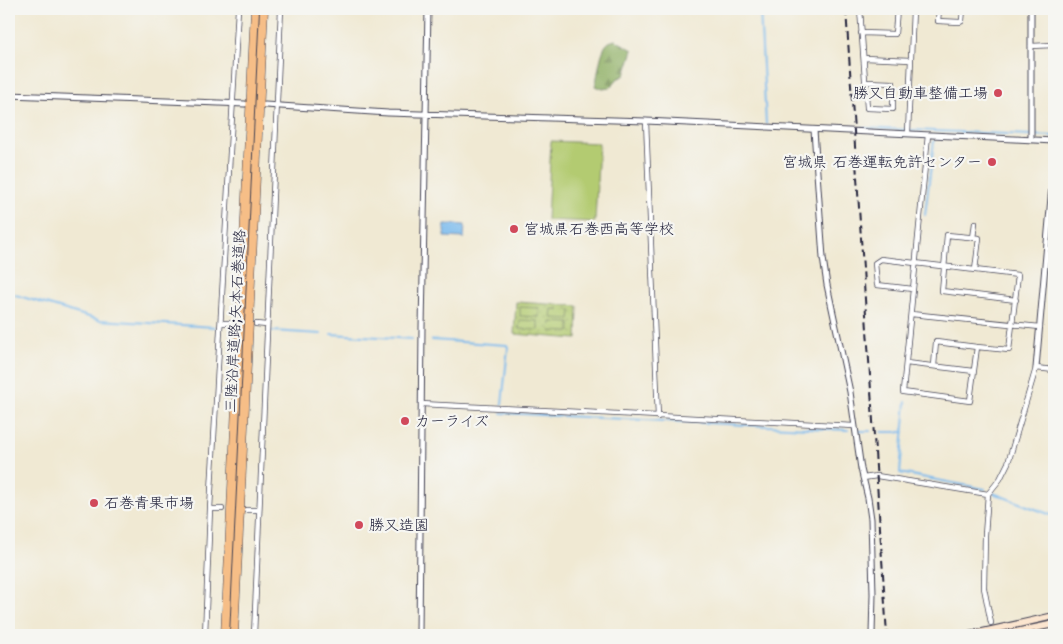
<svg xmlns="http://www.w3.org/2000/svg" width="1063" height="644" viewBox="0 0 1063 644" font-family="'Shantell Sans','Klee One',sans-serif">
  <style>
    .grass { fill: url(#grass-dots); stroke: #6a7656 }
    .forest { fill: url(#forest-firs); stroke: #58684f }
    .pitch { fill: #b3cb71; stroke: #6a7656 }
    .water { fill: #78b9ed; stroke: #4d6e94 }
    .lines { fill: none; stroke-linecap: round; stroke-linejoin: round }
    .stream { stroke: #78b9ed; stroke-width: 2 }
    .minor-casing { stroke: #414052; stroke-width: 6 }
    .tertiary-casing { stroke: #414052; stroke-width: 7 }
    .secondary-casing { stroke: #414052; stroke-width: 8 }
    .motorway-casing { stroke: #414052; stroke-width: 9 }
    .minor { stroke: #fff; stroke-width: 4.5 }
    .tertiary { stroke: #fff; stroke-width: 5 }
    .secondary { stroke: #fbe5cf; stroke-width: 6 }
    .motorway { stroke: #f6be87; stroke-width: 8 }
    .rail { stroke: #22223b; stroke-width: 2; stroke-dasharray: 8 4; stroke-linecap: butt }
    .poi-dot { fill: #d1495b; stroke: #f6f6f2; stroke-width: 2 }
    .labels { text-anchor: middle; stroke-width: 4.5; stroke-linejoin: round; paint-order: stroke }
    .poi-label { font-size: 15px; fill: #22223b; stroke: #f6f6f2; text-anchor: start }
    .street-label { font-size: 15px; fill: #22223b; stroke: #f6f6f2 }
  </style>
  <defs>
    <pattern id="grass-dots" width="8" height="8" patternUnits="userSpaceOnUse" patternTransform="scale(1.25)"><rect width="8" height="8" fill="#b3cb71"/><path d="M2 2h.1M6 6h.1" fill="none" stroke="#9aae63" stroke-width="1.8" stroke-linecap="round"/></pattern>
    <pattern id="forest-firs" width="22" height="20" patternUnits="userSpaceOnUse" patternTransform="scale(1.25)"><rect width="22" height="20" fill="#8eaf63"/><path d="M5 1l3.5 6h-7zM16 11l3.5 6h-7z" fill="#748e53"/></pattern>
  </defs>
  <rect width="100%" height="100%" fill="#f6f6f2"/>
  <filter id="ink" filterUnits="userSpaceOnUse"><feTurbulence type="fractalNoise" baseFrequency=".02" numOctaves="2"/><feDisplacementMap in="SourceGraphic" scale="10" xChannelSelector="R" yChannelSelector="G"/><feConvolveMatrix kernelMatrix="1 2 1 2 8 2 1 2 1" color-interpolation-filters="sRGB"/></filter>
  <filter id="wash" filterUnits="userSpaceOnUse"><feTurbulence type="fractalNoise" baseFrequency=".0096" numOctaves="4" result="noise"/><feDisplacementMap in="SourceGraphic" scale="20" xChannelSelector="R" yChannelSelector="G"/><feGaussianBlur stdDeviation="1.12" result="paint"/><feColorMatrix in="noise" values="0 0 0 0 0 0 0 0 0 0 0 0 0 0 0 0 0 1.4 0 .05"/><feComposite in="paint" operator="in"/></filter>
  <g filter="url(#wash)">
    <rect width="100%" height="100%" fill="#f0e9d3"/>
    <!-- grass -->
    <path class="grass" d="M516 302 578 306 577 339 514 334Z"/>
    <!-- forest -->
    <path class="forest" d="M615 40 633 50 625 75 617 79 613 85 609 88 603 89 595 86C598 77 600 49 608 43 610 41 613 41 615 40Z"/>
    <!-- pitch -->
    <path class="pitch" d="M551 141 599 143 595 222 547 220Z
      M520 307 539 308V317L520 316Z
      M552 309 571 310 570 319 551 318Z
      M520 320 538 321V330L519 329Z
      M551 322 570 323V332L550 331Z"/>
    <!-- water -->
    <path class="water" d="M445 224 465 225 464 238 444 237Z"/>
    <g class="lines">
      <!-- stream -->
      <path class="stream" d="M760 9 766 124
        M863 128 1054 136
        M925 215 934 141
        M9 293 99 320 215 327
        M272 331 321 334
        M331 334 412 339
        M432 340 507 345 508 348 502 404
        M906 402 900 473 985 489
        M501 413 848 430
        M858 431H870
        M882 432H904
        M993 493 1054 516"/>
    </g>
  </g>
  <g filter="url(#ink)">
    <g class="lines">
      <defs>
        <path id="minor" d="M860 9 867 108 893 109V83L866 82
          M939 9 938 21 960 22 962 21 963 9
          M861 33 895 34 897 9H892
          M1031 46 1054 45
          M864 58 911 60
          M646 121 658 417
          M908 133 913 9
          M973 238 975 223
          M975 270 979 238 947 235 942 291 1016 300
          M913 289 877 285 875 263 881 259 1018 275 1009 350 977 347 970 401 903 392C912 306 919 220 928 135
          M911 314 1040 327
          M221 323H232
          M256 324 267 325
          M906 363 974 371
          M934 366 936 342 977 347
          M421 404 854 426
          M863 478 877 476 988 494
          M210 509H222
          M246 510H259
          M991 623 984 588 985 535 988 494 1000 479 1008 463 1036 368 1054 370
          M205 635 210 509 238 9
          M254 635 281 9"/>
        <path id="tertiary" d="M1031 9V140
          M9 95 245 104
          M265 105 388 113 646 121 1054 141
          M814 130 823 258 827 285 850 392 861 469 868 498 871 519 873 594 872 635
          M1036 368 1054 163
          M419 635 422 328 428 9"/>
        <path id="secondary" d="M969 635 1054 616
          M1001 635 1054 624"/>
        <path id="motorway" d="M225 635 255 9
          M234 635 264 9"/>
      </defs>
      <!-- minor casing -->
      <use href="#minor" class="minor-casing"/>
      <!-- tertiary casing -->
      <use href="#tertiary" class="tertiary-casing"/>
      <!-- secondary casing -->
      <use href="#secondary" class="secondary-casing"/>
      <!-- motorway casing -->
      <use href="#motorway" class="motorway-casing"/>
      <!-- minor -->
      <use href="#minor" class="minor"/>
      <!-- tertiary -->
      <use href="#tertiary" class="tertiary"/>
      <!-- secondary -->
      <use href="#secondary" class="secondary"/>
      <!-- motorway -->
      <use href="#motorway" class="motorway"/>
      <!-- rail -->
      <path class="rail" d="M846 9 887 635"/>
    </g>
  </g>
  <!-- markers -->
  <g class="poi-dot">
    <circle cx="998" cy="93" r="5"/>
    <circle cx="992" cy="162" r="5"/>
    <circle cx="514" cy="229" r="5"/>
    <circle cx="405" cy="421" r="5"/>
    <circle cx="94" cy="503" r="5"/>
    <circle cx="359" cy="525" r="5"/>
  </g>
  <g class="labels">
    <!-- poi labels -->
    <g class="poi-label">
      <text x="988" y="98" text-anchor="end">勝又自動車整備工場</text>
      <text x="982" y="167" text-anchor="end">宮城県 石巻運転免許センター</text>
      <text x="524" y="234">宮城県石巻西高等学校</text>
      <text x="415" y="426">カーライズ</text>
      <text x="104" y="508">石巻青果市場</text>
      <text x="369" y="530">勝又造園</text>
    </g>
    <!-- street labels -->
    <g class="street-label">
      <text transform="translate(235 321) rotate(-87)" y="5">三陸沿岸道路;矢本石巻道路</text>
    </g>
  </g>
  <!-- margin -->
  <rect width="1063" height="644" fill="none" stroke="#f6f6f2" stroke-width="30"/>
</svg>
